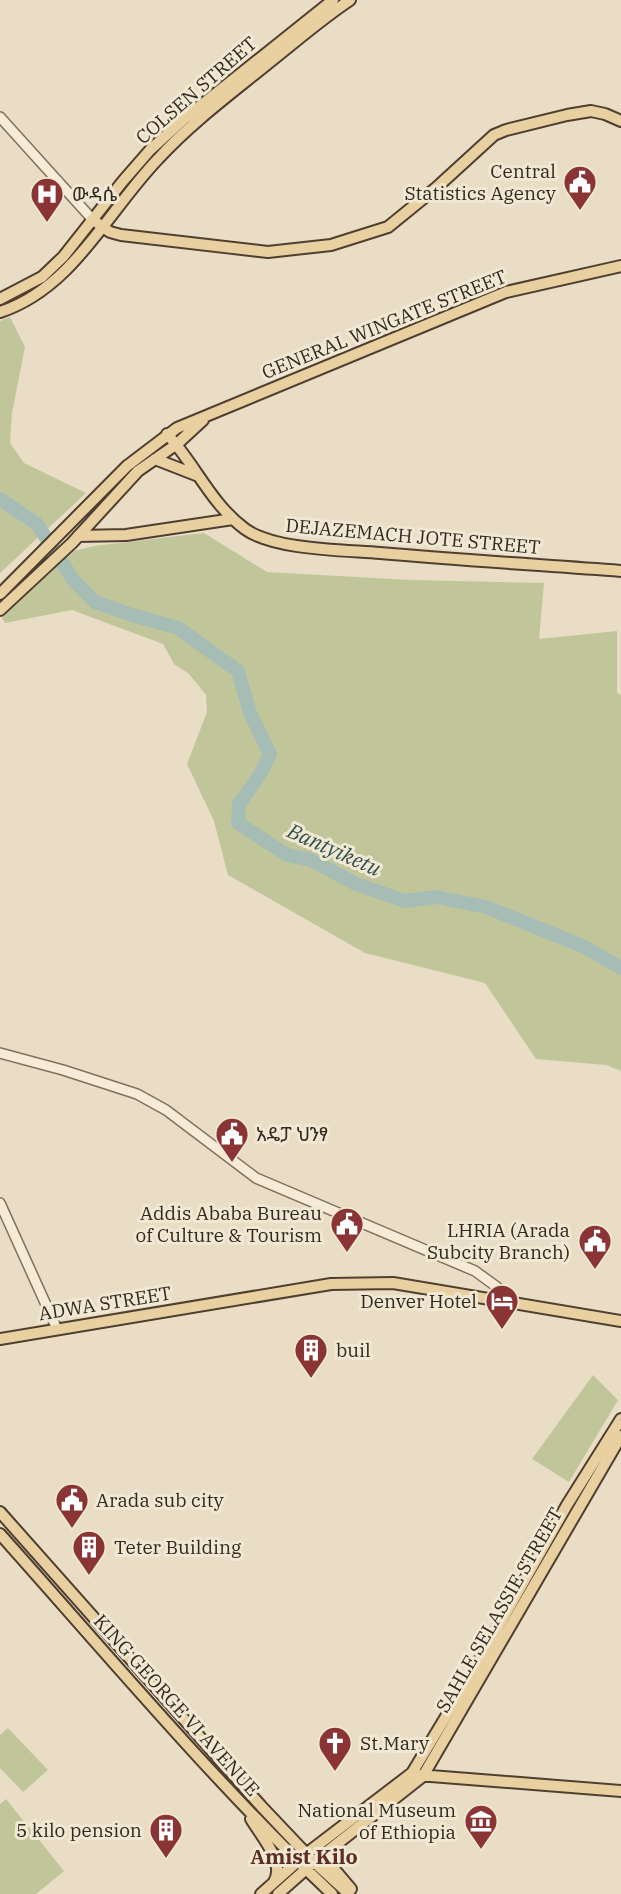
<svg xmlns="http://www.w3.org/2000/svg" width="621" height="1894" viewBox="0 0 621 1894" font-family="'IBM Plex Serif','Noto Sans Ethiopic',serif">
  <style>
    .green { fill: #c1c69a }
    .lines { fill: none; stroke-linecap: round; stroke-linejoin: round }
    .river { stroke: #a6bdb6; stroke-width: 14 }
    .minor-casing { stroke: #82705d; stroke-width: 12 }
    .major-casing { stroke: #503f31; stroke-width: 14 }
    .minor { stroke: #f5ebd7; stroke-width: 9 }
    .major { stroke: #e8d0a1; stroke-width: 10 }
    .labels { text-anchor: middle; stroke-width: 6; stroke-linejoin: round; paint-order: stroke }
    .street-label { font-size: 19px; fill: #33291f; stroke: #f1e8d3 }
    .poi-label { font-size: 19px; fill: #33291f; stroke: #f1e8d3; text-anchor: end }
    .water-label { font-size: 21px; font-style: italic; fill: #30514f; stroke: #f1e8d3 }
    .neighbourhood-label { font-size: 21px; font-weight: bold; fill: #5b2e23; stroke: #f1e8d3 }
  </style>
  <rect width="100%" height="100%" fill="#e9ddc5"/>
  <!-- green -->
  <path class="green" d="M10 317 25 347 12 413 10 443 24 463 86 493 0 573V321Z
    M204 533 267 572 410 580 544 583 539 639 617 631V693L621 695V1071L606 1065 536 1059 485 983 365 953 228 875 214 821 187 764 207 712 206 695 189 674 174 664 163 644 72 610 5 623 1 616 74 551 94 546Z
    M593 1375 618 1400 569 1482 532 1459Z
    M8 1728 48 1770 23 1792 0 1768V1735Z
    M6 1799 64 1871 36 1894H0V1804Z"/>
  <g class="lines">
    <!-- river -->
    <path class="river" d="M0 499 37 524 74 581 95 602 132 615 178 628 238 671 250 713 270 754 261 773 239 804 238 823 287 855 311 860 356 884 405 901 436 897 486 907 585 947 621 968"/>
    <defs>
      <path id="minor" d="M0 117 93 220
        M0 1053 63 1070 137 1094 166 1110 256 1178 475 1271 497 1287 508 1302
        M0 1203 57 1329"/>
      <path id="major" d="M93 220 110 232 121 235 268 252 331 245 388 227 436 188 494 135 506 130 567 115 591 111 605 114 621 121
        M0 299 42 277 63 257 123 181 150 150 184 119 333 0
        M0 312C73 288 107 212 158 159 190 124 229 95 266 65 294 43 320 20 350 0
        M167 434C195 464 211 504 245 529 274 550 344 550 380 553 461 560 541 565 621 571
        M155 459 196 475
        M78 536 126 535 233 519
        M0 594 127 466 177 428 506 292 621 266
        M0 610 72 543 138 471 177 444 203 420
        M0 1339 331 1284 393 1283 621 1321
        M0 1512 261 1806 314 1862 349 1894
        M0 1534C108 1655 215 1783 332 1894
        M418 1775 621 1791
        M251 1819C261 1836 286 1863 274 1882
        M329 1850V1863L351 1889
        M261 1894 306 1854 412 1773 474 1670 567 1505 621 1419
        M278 1894 314 1862 423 1776 621 1436"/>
    </defs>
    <!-- minor casing -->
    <use href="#minor" class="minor-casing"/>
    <!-- major casing -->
    <use href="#major" class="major-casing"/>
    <!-- minor -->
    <use href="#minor" class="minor"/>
    <!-- major -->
    <use href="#major" class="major"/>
  </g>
  <!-- icons -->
  <defs>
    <symbol id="civic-pin" viewBox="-11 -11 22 30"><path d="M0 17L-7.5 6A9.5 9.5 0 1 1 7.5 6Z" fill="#8a3436" stroke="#f1e8d3"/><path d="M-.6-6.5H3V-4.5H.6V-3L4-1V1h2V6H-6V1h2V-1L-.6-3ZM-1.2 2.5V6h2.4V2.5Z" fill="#fff"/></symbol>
    <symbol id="hospital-pin" viewBox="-11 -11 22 30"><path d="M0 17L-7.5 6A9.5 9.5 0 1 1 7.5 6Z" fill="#8a3436" stroke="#f1e8d3"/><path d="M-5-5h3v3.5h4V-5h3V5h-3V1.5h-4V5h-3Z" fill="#fff"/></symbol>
    <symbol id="hotel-pin" viewBox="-11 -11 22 30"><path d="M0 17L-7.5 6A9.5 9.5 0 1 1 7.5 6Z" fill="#8a3436" stroke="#f1e8d3"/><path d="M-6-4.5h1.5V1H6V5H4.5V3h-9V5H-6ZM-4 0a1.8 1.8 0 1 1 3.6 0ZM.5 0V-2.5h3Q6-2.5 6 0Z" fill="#fff"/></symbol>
    <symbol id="building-pin" viewBox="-11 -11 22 30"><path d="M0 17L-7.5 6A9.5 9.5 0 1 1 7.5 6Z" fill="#8a3436" stroke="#f1e8d3"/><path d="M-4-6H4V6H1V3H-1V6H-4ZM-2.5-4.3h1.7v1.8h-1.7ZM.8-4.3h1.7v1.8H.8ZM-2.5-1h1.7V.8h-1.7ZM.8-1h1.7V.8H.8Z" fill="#fff"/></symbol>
    <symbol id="church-pin" viewBox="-11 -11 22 30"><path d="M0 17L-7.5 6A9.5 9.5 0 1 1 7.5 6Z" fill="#8a3436" stroke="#f1e8d3"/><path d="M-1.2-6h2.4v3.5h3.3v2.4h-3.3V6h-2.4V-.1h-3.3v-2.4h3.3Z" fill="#fff"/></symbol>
    <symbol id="museum-pin" viewBox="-11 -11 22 30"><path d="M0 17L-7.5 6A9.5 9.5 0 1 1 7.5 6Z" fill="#8a3436" stroke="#f1e8d3"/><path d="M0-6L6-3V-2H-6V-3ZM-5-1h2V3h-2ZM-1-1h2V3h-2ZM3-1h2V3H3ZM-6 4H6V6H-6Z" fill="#fff"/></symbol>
  </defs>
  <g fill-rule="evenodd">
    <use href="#civic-pin" x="561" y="163" width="38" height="52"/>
    <use href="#hospital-pin" x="28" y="175" width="38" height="52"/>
    <use href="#civic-pin" x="213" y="1115" width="38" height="52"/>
    <use href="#civic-pin" x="328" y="1205" width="38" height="52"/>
    <use href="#civic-pin" x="576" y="1222" width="38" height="52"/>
    <use href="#hotel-pin" x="483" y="1282" width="38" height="52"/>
    <use href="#building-pin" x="292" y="1331" width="38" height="52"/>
    <use href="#civic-pin" x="53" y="1481" width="38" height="52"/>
    <use href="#building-pin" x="70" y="1528" width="38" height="52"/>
    <use href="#church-pin" x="316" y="1724" width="38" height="52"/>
    <use href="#museum-pin" x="462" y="1802" width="38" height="52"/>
    <use href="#building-pin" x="147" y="1811" width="38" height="52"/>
  </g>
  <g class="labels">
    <!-- street labels -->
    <g class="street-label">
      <text transform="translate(196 90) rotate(-41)" y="7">COLSEN STREET</text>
      <text transform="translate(384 324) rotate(-22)" y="7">GENERAL WINGATE STREET</text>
      <text transform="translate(413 536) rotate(5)" y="7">DEJAZEMACH JOTE STREET</text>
      <text transform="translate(105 1303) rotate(-9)" y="7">ADWA STREET</text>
      <text transform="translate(499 1610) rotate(-60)" y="7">SAHLE SELASSIE STREET</text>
      <text transform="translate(177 1705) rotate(48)" y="7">KING GEORGE VI AVENUE</text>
    </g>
    <!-- poi labels -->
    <g class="poi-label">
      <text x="556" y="178">Central<tspan x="556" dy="22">Statistics Agency</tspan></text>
      <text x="72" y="201" text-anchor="start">ውዳሴ</text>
      <text x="256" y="1141" text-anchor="start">አዴፓ ህንፃ</text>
      <text x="322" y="1220">Addis Ababa Bureau<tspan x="322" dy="22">of Culture &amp; Tourism</tspan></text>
      <text x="570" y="1237">LHRIA (Arada<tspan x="570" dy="22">Subcity Branch)</tspan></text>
      <text x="477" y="1308">Denver Hotel</text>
      <text x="336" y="1357" text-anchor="start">buil</text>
      <text x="96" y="1507" text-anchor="start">Arada sub city</text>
      <text x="114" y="1554" text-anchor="start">Teter Building</text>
      <text x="360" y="1750" text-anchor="start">St.Mary</text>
      <text x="456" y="1817">National Museum<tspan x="456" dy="22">of Ethiopia</tspan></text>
      <text x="142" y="1837">5 kilo pension</text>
    </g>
    <!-- water labels -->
    <g class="water-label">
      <text transform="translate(334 850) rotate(24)" y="7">Bantyiketu</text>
    </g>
    <!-- neighbourhood labels -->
    <g class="neighbourhood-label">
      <text x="304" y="1864">Amist Kilo</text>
    </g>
  </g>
</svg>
